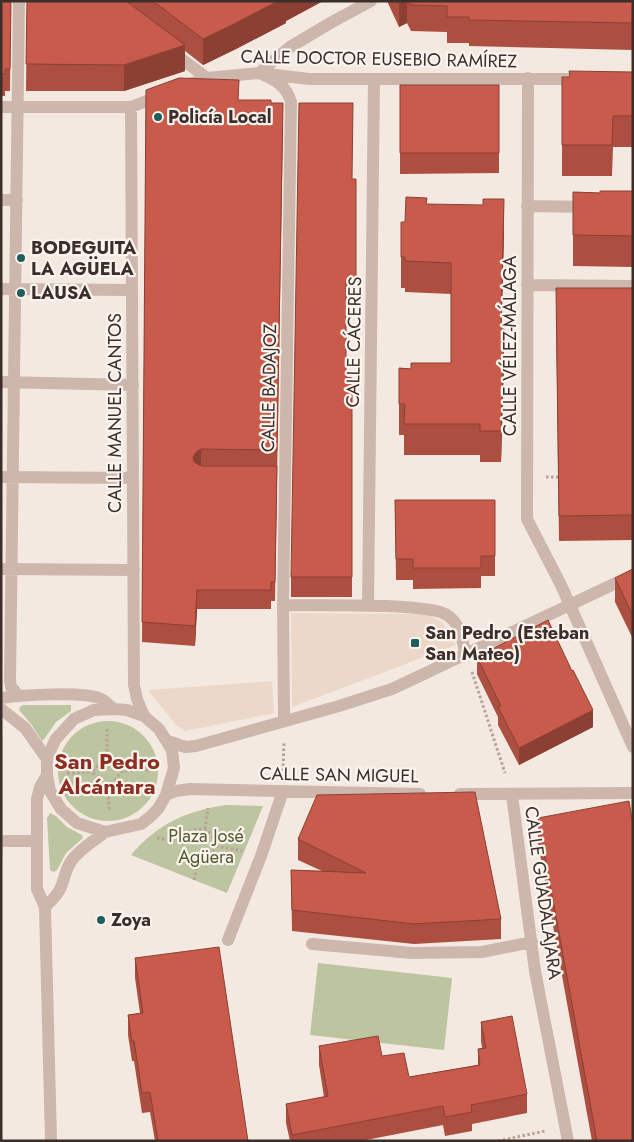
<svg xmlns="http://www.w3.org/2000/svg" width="634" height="1142" viewBox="0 0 634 1142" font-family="Jost,sans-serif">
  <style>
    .green { fill: #bcc4a0 }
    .plaza { fill: #ecd8c8 }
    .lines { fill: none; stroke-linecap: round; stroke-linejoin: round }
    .path { stroke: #b9a196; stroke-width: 3; stroke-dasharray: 2.5 2.5; stroke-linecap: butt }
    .minor { stroke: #cdb7ac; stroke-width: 12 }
    .wall { fill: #ac4e40 }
    .shaded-wall { fill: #8c4034 }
    .building { fill: #c85b4b; stroke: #8c4034 }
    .poi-dot { fill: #1f5e5b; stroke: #fbf4ee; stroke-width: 2 }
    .labels { text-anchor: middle; stroke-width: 4.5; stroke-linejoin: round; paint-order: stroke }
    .street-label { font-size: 18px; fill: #3b2e2b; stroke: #fbf4ee }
    .poi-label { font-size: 18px; font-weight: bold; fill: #3b2e2b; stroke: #fbf4ee; text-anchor: start }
    .park-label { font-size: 18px; fill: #4f5a2e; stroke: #fbf4ee }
    .district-label { font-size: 22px; font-weight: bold; fill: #8c2f22; stroke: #fbf4ee }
  </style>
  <rect width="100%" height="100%" fill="#f4e9e1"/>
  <!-- green -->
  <path class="green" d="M23 705H71V711L56 722 45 738 42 741 31 724 19 710 20 707Z
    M58 771a50 50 0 1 1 100 0a50 50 0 1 1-100 0Z
    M226 805 263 806 227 893 131 855C157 824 186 811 226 805Z
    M50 813 56 816 67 827 82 835 83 838 66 853 57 870 54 872 50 870 47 818Z
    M318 963 452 978 444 1050 310 1035Z"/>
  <!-- plaza -->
  <path class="plaza" d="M291 613 428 614 443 623 456 645 292 707Z
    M272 681 274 713 185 731 176 725 148 690Z
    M1 734H3V857H1Z"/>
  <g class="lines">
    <!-- path -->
    <path class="path" d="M546 477H562
      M472 672 505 773
      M107 729V756
      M123 771 107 756 92 772 108 787 123 771 152 770
      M283 771 284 742
      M67 773 92 772
      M108 787 109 810
      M205 829 208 808
      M183 845a16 16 0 1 1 32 0a16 16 0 1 1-32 0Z
      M157 838 183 842
      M216 846 242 851
      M194 880 198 861
      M498 1141 545 1131"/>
    <!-- minor -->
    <path class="minor" d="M171 51 207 78
      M528 78 527 519 561 585 633 747
      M190 84 207 78 259 73 309 79H578
      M1 107H131L162 95
      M131 107 134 685 137 699 144 716
      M1 200H17
      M527 206 590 207
      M527 285 633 286
      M1 289 132 290
      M1 382 133 385
      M1 477 133 478
      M1 569 134 570
      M283 605C312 606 428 602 447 615 461 624 462 640 466 655
      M368 606 374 79
      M19 696 11 687 10 680 19 1
      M1 698C21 695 85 691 101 699 106 702 110 706 114 709
      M1 709 25 728 47 759
      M114 709 127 710 144 716 159 729 172 750 174 768 166 795 158 809 150 817 141 824 105 832 77 823 61 809 50 791 47 775V759L55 740 74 719 94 710Z
      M284 720 283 605 291 102C287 86 274 79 259 73L290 47 332 22 371 1
      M168 741 185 747 196 746 339 706 392 689 633 575
      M47 775 40 787 37 799V889L45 907 51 1141
      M460 794 633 793
      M166 795 176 791 190 789 420 794
      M512 795 535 971 568 1141
      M1 841H37
      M45 907C51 901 57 896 60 889 65 879 65 869 72 860 81 848 94 841 105 832
      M228 940 261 856 283 791
      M312 944 412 953 482 952 532 942"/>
  </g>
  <!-- wall -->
  <path class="wall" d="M1 1H11L10 91H5V96H1Z
    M27 1H323L286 21V23L236 49 203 65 185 51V71L124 91H26Z
    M387 1H633L632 50 469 46V43H447V32L411 31 407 23 399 27Z
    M633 72V147H613L612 176H562V77H569Z
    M400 85H499V173L400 174Z
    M146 90 239 100 271 103 283 123 275 601H271V609H197L195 646 142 642Z
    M352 179H356V302L346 301V377L352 378V597H291V577Z
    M633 191V267L573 266V192L600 193Z
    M427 204 504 230 501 329 504 360 501 462H480V455H404V435H399V368L411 369 451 363V294L405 292V288H401V222H405Z
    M633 288V540L559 541 556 313Z
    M395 500H495V576H481V588L413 589V580H396Z
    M633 569V639L615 602V578Z
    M477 657 572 671 593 727 519 765 498 725V717L477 674Z
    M538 818 633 1141H592L538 843Z
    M298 839 501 919V939L414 944 292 931 291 870 322 871 298 860Z
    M135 958 248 1141H155L150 1112 142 1113 134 1061H132L128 1035V1015L140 1013 135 978Z
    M481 1022 527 1094V1113L472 1124V1131L445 1136 443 1125 361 1141H290L286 1123V1104L324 1097 319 1065V1046L382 1056 409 1077 478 1065V1049L482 1048 481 1041Z"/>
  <!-- shaded-wall -->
  <path class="shaded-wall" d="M278 1H323L286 21V23L236 49 203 65V39Z
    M399 1H407V23L399 27Z
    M632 1 633 34 632 50Z
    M185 45V71L124 91V65Z
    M504 199V230L501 360V329Z
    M504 329V360L501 462V431Z
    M201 449V469L197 470 193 457 197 451Z
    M197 590V609L195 646V626Z
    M593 710V727L519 765V748Z"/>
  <!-- building -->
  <path class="building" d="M1 1H11L10 69H5V74H1Z
    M27 1H126L185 45 124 65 26 64Z
    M153 1H278L236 23 203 39Z
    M409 1H633L632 23 469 20V17H447V6L411 5Z
    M569 71 633 72V116H613L612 145H562V77H570Z
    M179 78 239 80 238 100H271V103H283L277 450 201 449 197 451 193 457 194 462 201 466H277L275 582H271V590H197L195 626 142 622 146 90Z
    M400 85H499V153H400Z
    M299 103H353L352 179H356V281H346V377L352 378V577H291Z
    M600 191H633V236L573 235V192L600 193Z
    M406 197 427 198 426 204 483 205V199H504L501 329H504L501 431H480V424H404L405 404H399V368L411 369V363H451V263L405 261V257H401V222H405Z
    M556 288H633V515L559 516Z
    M395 500H495V556H481V568H413V559H396Z
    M633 569V616L615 578Z
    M548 620 572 671 573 670 593 710 519 748 498 707 501 706 477 657Z
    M475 792 501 919 414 924 292 910 291 870 366 873 298 839 317 795Z
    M629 801 633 825V1141H597L538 818Z
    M219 947 248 1141H158L150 1092 142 1093 134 1041H132L128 1015 143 1013 135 958Z
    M512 1016 527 1094 471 1105 472 1112 445 1117 443 1106 292 1135 286 1104 328 1096 319 1046 378 1036 382 1056 404 1053 409 1077 480 1065 478 1049 486 1048 481 1022Z"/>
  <!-- markers -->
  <g class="poi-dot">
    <circle cx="158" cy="117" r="5"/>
    <circle cx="21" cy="258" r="5"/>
    <circle cx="21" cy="293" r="5"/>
    <rect x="410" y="638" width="10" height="10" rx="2.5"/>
    <circle cx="101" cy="920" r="5"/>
  </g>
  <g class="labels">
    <!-- street labels -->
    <g class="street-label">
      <text transform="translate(379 59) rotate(1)" y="6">CALLE DOCTOR EUSEBIO RAMÍREZ</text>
      <text transform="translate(354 342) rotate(-89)" y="6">CALLE CÁCERES</text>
      <text transform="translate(510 346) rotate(-90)" y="6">CALLE VÉLEZ-MÁLAGA</text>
      <text transform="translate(269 388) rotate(-89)" y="6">CALLE BADAJOZ</text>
      <text transform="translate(115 413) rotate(-90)" y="6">CALLE MANUEL CANTOS</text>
      <text transform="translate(339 775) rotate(1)" y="6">CALLE SAN MIGUEL</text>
      <text transform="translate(543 893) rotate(82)" y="6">CALLE GUADALAJARA</text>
    </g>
    <!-- poi labels -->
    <g class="poi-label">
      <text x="168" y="123">Policía Local</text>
      <text x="31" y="254">BODEGUITA<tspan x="31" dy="21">LA AGÜELA</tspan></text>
      <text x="31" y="299">LAUSA</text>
      <text x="425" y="639">San Pedro (Esteban<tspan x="425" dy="21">San Mateo)</tspan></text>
      <text x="111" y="926">Zoya</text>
    </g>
    <!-- park labels -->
    <g class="park-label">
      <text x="206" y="842">Plaza José<tspan x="206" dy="21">Agüera</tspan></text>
    </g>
    <!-- district labels -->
    <g class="district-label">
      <text x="107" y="769">San Pedro<tspan x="107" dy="25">Alcántara</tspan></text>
    </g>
  </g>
  <!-- border -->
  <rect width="634" height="1142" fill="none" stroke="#3b2e2b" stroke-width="5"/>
</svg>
